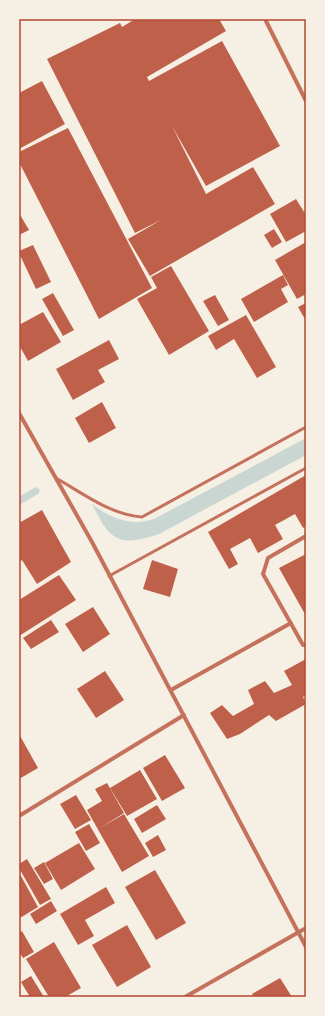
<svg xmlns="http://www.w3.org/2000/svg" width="325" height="1016" viewBox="0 0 325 1016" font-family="Helvetica,sans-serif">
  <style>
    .water { fill: #c9d6d2 }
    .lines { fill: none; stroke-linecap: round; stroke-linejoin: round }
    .stream { stroke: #c9d6d2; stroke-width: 7 }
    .building { fill: #bf614a }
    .service { stroke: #c5725c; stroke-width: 3 }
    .minor { stroke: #c5725c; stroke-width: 4 }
    .neatline { fill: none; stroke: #b5482f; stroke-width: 1.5 }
  </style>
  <rect width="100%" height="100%" fill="#f6efe4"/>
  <!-- water -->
  <path class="water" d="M306 438V455L159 534C118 548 110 540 92 504 110 518 131 527 154 519Z"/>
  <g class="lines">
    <!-- stream -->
    <path class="stream" d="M19 501 36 491"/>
  </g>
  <!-- building -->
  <path class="building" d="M135 19H219L226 31 147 77 149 81 222 41 280 146 206 186 172 126 206 194 253 167 275 204 150 276 128 239 161 220 135 233 47 59 120 23 122 27Z
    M42 81 65 124 19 149V93Z
    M68 128 152 288 99 319 19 162V152Z
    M296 199 306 215V231L286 242 270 214Z
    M19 213 29 230 19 235Z
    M274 229 282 242 272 248 264 235Z
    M306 242V294L297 299 275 260Z
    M33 245 51 282 36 289 19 253V251Z
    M171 266 209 331 169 355 137 299 157 288 151 277Z
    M283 275 288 285 281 289 288 302 254 322 241 299Z
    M53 293 74 330 63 336 42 299Z
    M215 295 229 320 218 326 203 301Z
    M306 303V321L298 307Z
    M43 312 61 342 28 361 19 345V325Z
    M246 315 276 367 257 378 234 339 216 350 208 336Z
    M109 340 119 359 98 370 105 382 73 400 56 369Z
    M102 402 116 428 89 443 75 418Z
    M306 475V526L303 528 295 514 275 525 283 539 258 553 250 538 230 549 238 564 229 569 208 532Z
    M42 510 71 562 37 584 22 560 19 562V523Z
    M306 554V616L279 568Z
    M152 560 178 569 170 597 143 589Z
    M59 575 76 600 19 636V600Z
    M93 607 110 634 83 652 65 624Z
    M51 620 59 632 31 649 23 638Z
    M306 659V695L303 697 306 704 276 721 269 715 240 734 227 739 210 713 222 705 233 716 254 704 248 690 265 681 274 693 292 685 284 671Z
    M105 671 124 700 96 718 77 689Z
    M19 734 38 768 19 779Z
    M165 755 185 788 162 801 143 768Z
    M140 770 157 799 127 816 110 788Z
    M107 783 124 813 100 828 124 814 149 856 122 872 87 810 102 801 95 789Z
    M76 795 91 820 75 829 60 804Z
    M157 805 166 819 142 833 134 819Z
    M89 824 100 843 86 851 75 832Z
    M158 835 166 850 153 857 145 843Z
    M79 843 95 869 61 890 45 863Z
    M27 859 51 899 40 905 19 868V864Z
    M44 862 53 879 44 884 34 868Z
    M155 870 186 923 156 940 125 887Z
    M21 876 38 907 20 918 19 877Z
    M106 887 115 903 85 920 94 936 78 945 60 914Z
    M51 901 57 911 36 924 30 914Z
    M127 925 151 967 117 987 92 945Z
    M22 931 34 952 23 958 19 952V933Z
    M54 942 81 988 65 997H49L26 959Z
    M31 976 44 997H30L21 982Z
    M280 978 292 997H254L252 994Z"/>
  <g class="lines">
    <!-- service -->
    <path class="service" d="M56 478C82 493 111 515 142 517L306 427
      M109 576 306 468"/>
    <!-- minor -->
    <path class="minor" d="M265 19 306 101
      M19 413 92 542 306 947
      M306 536 268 558 263 574 303 645H306
      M171 690 291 623
      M19 816 184 715
      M185 997 306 928"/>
  </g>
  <!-- border -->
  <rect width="325" height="1016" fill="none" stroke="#f6efe4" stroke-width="40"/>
  <rect x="20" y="20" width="285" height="976" class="neatline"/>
</svg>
